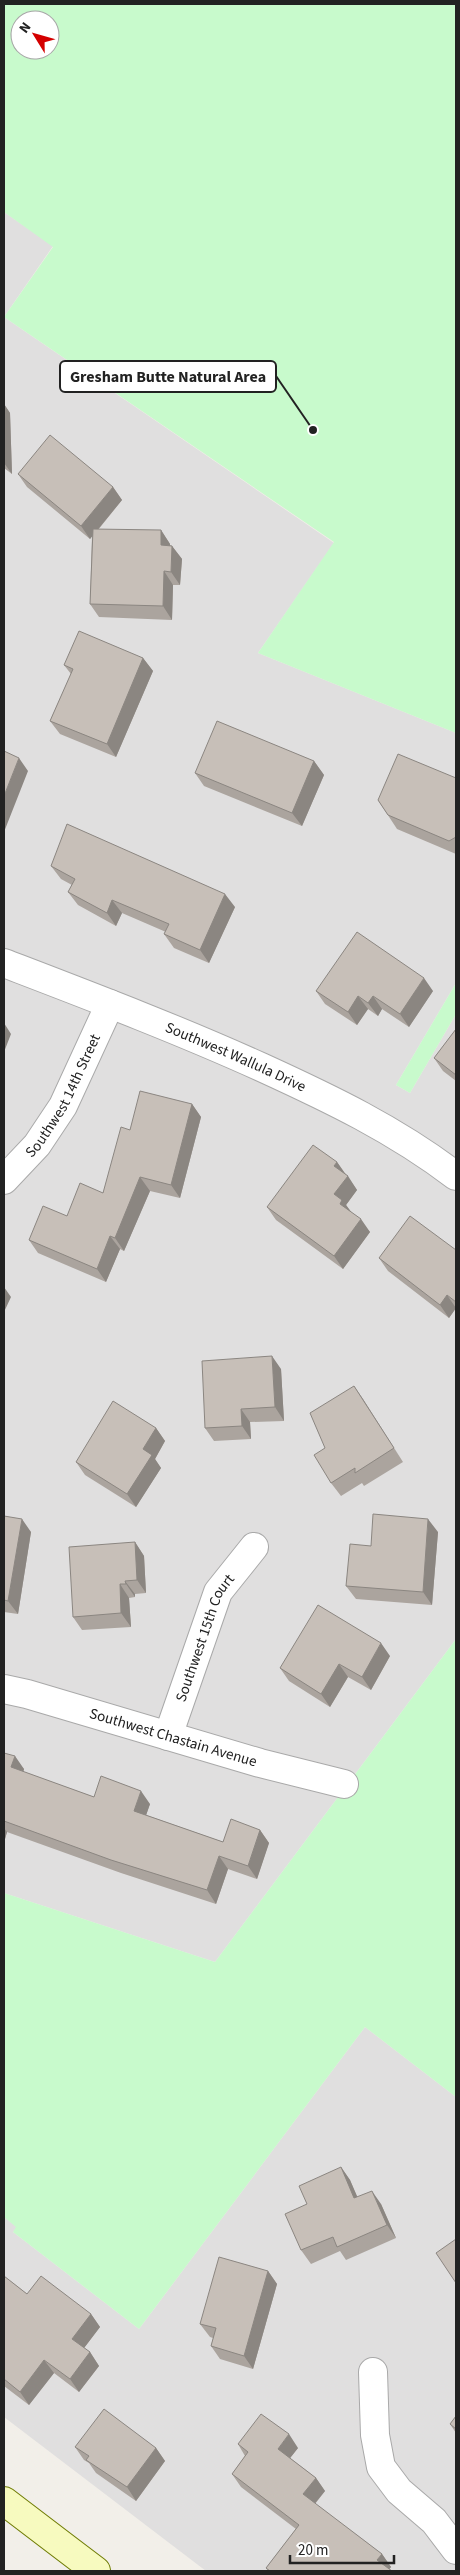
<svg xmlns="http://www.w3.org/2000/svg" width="460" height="2575" viewBox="0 0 460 2575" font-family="'Source Sans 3',sans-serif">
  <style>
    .residential { fill: #e0dfdf }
    .park { fill: #c8facc; fill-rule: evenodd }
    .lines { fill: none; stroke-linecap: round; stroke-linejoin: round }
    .minor-casing { stroke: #a9a9a9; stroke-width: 30 }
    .secondary-casing { stroke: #707d05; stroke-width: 30 }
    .minor { stroke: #fff; stroke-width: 28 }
    .secondary { stroke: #f7fabf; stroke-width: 28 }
    .wall { fill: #aba49e }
    .shaded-wall { fill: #8b8681 }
    .building { fill: #c7bfb8; stroke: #8b8681 }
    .labels { text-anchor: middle; stroke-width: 5; stroke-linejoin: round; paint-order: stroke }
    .street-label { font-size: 15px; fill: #222; stroke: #fff }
    .leader { fill: none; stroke: #222; stroke-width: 2 }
    .callout-dot { fill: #222; stroke: #fff; stroke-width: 2 }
    .callout { fill: #fff; stroke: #222; stroke-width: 2 }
    .callout-label { font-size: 16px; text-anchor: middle; font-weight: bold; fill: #222 }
  </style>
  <rect width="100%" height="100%" fill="#f2efe9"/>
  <!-- residential -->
  <path class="residential" d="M4 212 53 246 4 317 334 543 258 653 456 733V983L396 1085 410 1093 456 1014V1639L215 1962 4 1893Z
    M365 2027 456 2097V2571H206L4 2417V2217L17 2227 13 2232 139 2329Z"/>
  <!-- park -->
  <path class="park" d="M4 4H456V733L258 653 334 542 4 317 53 247 4 212ZM20 20H50V50H20Z
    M456 983V1014L410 1093 396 1085Z
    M456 1639V2097L365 2027 139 2329 13 2232 16 2227 4 2217V1893L215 1962Z"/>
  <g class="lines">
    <defs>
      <g id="minor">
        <path id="s1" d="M4 963C90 996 177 1029 261 1067 331 1099 394 1129 456 1176"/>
        <path id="s2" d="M4 1180 37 1145 63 1106 110 1004"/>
        <path id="s3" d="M4 1689 27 1694 260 1763 344 1784"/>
        <path id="s4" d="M168 1736 218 1592 254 1547"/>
        <path d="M373 2372 375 2435 381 2467 399 2491 434 2521 456 2550"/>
      </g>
      <path id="secondary" d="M4 2501 96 2571"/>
    </defs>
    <!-- minor casing -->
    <use href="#minor" class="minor-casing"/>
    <!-- secondary casing -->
    <use href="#secondary" class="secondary-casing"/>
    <!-- minor -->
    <use href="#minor" class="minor"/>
    <!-- secondary -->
    <use href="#secondary" class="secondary"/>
  </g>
  <!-- wall -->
  <path class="wall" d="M4 404 10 413 12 474 4 468Z
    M18 474 113 487 122 500 98 530H161L170 544V545L172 546 182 559 180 585H173L172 620 99 617 90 604 92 536 90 539 27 487Z
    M143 658 153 671 116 757 60 734 50 721 71 674 64 665Z
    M314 761 324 775 302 826 204 786 195 773Z
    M456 778V854L397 829 378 800Z
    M51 866 235 907 209 963 174 948 164 934 166 932 122 913 116 926 78 905 68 892 72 885 61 879Z
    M316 991H433L409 1027 382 1009 378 1016 368 1009 357 1025 325 1004Z
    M456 1029V1081L443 1071 434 1058Z
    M192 1104 201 1117 180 1198 150 1191 124 1251 120 1249 106 1282 38 1253 29 1240 103 1193 130 1130Z
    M337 1162 357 1190 346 1205 351 1212 370 1232 343 1269 276 1220 267 1207Z
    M456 1250V1308L449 1318 388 1271 379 1258Z
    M281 1369 284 1421 250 1422 251 1439 214 1441 205 1428Z
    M354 1386 403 1462 364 1486 362 1483 341 1496 331 1483 325 1448Z
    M156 1428 165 1441 155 1459 161 1468 136 1507 85 1475 76 1462Z
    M4 1516 31 1532 18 1614 4 1612Z
    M438 1532 432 1605 356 1599 346 1586 371 1546Z
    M135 1542 144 1556 146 1593 135 1594V1597L129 1598 131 1627 82 1630 73 1617Z
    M390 1656 371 1690 348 1677 330 1707 289 1681 280 1668Z
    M4 1753 24 1769 23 1772 94 1797 150 1804 146 1815 223 1842 260 1830 269 1843 257 1879 228 1869 216 1904 121 1873 7 1832 5 1839 4 1838Z
    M341 2167 350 2180 357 2197 381 2204 396 2238 346 2260 340 2251 311 2264 301 2250 307 2204Z
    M268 2271 277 2284 253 2369 220 2359 211 2346 213 2338 210 2337 200 2324Z
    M4 2276 27 2294 91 2314 100 2327 84 2348 90 2352 99 2366 79 2392 54 2373 29 2405 4 2386Z
    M456 2416V2433L450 2424Z
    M238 2444 298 2448 290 2458 316 2478 325 2491 315 2504 382 2554 391 2567 389 2569 392 2571H268L266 2568 296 2529 241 2487 232 2474 245 2456Z
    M75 2447 156 2448 165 2461 136 2501 96 2473 89 2463 84 2460Z"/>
  <!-- shaded-wall -->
  <path class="shaded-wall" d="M4 404 10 413 12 474 4 463Z
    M113 487 122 500 90 539 81 526Z
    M161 530 170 544V558L161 545Z
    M172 546 182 559 180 585 171 572Z
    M164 571 173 585 172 620 163 606Z
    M143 658 153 671 116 757 107 744Z
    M19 758 28 771 4 832V796Z
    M314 761 324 775 302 826 292 813Z
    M225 894 235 907 209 963 200 950Z
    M112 900 122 913 116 926 107 913Z
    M424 978 433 991 409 1027 400 1014Z
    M358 996 368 1009 357 1025 348 1012Z
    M373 996 382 1009 378 1016 368 1003Z
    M4 1023 11 1034 4 1052Z
    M192 1104 201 1117 180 1198 171 1185Z
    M337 1162 346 1175 334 1166Z
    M348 1176 357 1190 346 1205 352 1213 340 1204 334 1194Z
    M140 1177 150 1191 124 1251 115 1238Z
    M361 1219 370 1232 343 1269 334 1256Z
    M110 1236 120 1249 106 1282 97 1269Z
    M4 1287 11 1297 4 1312Z
    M447 1295 456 1308 449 1318 440 1305Z
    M272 1356 281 1369 284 1421 275 1407Z
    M354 1386 363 1399 403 1462 394 1448Z
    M241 1409 250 1422 251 1439 242 1426Z
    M156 1428 165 1441 155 1459 161 1468 136 1507 127 1494 143 1449Z
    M22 1519 31 1532 18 1614 8 1601Z
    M428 1519 438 1532 432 1605 423 1592Z
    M135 1542 144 1556 146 1593 137 1580Z
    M125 1581 135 1594V1597L126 1584Z
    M120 1584 129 1598 131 1627 121 1613Z
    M381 1643 390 1656 371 1690 362 1677Z
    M339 1664 348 1677 330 1707 321 1694Z
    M15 1756 24 1769 21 1781 11 1767Z
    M141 1791 150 1804 143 1824 134 1811Z
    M4 1828 7 1832 5 1839 4 1837Z
    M260 1830 269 1843 257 1879 248 1866Z
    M219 1856 228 1869 216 1904 207 1890Z
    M341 2167 350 2180 364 2212 354 2198Z
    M372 2191 381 2204 396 2238 387 2225Z
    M268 2271 277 2284 253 2369 244 2356Z
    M91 2314 100 2327 81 2352 72 2339Z
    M90 2352 99 2366 79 2392 70 2379Z
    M44 2360 54 2373 29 2405 20 2392Z
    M289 2434 298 2448 287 2462 278 2449Z
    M156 2448 165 2461 136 2501 127 2487Z
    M316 2478 325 2491 312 2507 303 2494Z
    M382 2554 391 2567 388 2571 377 2560Z"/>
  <!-- building -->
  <path class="building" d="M50 435 113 487 81 526 18 474Z
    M93 529 161 530V545L172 546 171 572 164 571 163 606 90 604Z
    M79 631 143 658 107 744 50 721 73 669 64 665Z
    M217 721 314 761 292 813 195 773Z
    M4 751 19 758 4 796Z
    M398 754 456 778V837L449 841 388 815 378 800Z
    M67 824 225 894 200 950 164 934 169 924 112 900 107 913 68 892 75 879 51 866Z
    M357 932 424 978 400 1014 373 996 368 1003 358 996 348 1012 316 991Z
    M456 1029V1075L434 1058Z
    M140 1091 192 1104 171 1185 140 1177 115 1238 110 1236 97 1269 29 1240 43 1206 67 1216 80 1183 103 1193 121 1127 130 1130Z
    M313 1145 337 1162 334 1166 348 1176 334 1194 342 1200 340 1204 361 1219 334 1256 267 1207Z
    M410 1216 456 1250V1302L447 1295 440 1305 379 1258Z
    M272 1356 275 1407 241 1409 242 1426 205 1428 202 1361Z
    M354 1386 394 1448 355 1473V1468L331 1483 314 1455 325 1448 310 1413Z
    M113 1401 156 1428 143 1449 152 1455 127 1494 76 1462Z
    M373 1514 428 1519 423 1592 346 1586 350 1544 371 1546Z
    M4 1516 22 1519 8 1601 4 1600Z
    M135 1542 137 1580 125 1581 126 1584H120L121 1613 73 1617 69 1547Z
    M318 1605 381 1643 362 1677 339 1664 321 1694 280 1668Z
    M4 1753 15 1756 11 1767 94 1797 101 1776 141 1791 134 1811 223 1842 231 1819 260 1830 248 1866 219 1856 207 1890 111 1860 4 1821Z
    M341 2167 354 2198 372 2191 387 2225 337 2247 333 2237 301 2250 285 2214 307 2204 299 2186Z
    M456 2239V2283L436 2253Z
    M219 2257 268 2271 244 2356 211 2346 216 2328 200 2324Z
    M4 2276 27 2294 41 2276 91 2314 72 2339 90 2352 70 2379 44 2360 20 2392 4 2379Z
    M104 2409 156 2448 127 2487 86 2460 89 2456 75 2447Z
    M261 2414 289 2434 278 2449 316 2478 303 2494 382 2554 377 2560 392 2571H270L266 2568 299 2525 232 2474 248 2452 238 2444Z
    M456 2416V2429L450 2424Z"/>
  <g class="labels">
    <!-- street labels -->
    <g class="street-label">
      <text dy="5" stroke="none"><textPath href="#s1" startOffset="250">Southwest Wallula Drive</textPath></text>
      <text dy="5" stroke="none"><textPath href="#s2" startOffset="104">Southwest 14th Street</textPath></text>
      <text dy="5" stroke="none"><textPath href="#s4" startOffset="105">Southwest 15th Court</textPath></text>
      <text dy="5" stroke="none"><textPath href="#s3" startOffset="176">Southwest Chastain Avenue</textPath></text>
    </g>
  </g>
  <!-- callouts -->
  <path class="leader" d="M313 430L276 376"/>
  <circle class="callout-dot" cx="313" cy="430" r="5"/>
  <rect class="callout" x="60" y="361" width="216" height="31" rx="5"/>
  <g class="callout-label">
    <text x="168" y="382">Gresham Butte Natural Area</text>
  </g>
  <!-- border -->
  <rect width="460" height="2575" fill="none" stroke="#222222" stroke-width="10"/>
  <!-- north arrow -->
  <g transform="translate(35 35) rotate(307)"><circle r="24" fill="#ffffff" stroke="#a7a7a7"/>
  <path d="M0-4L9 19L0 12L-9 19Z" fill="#d40000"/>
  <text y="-8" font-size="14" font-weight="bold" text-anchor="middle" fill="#222222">N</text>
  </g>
  <!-- scale -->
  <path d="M290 2555v8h104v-8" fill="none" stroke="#222222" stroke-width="2.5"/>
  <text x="298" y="2555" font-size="15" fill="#222222" stroke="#ffffff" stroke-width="4" paint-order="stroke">20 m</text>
</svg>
